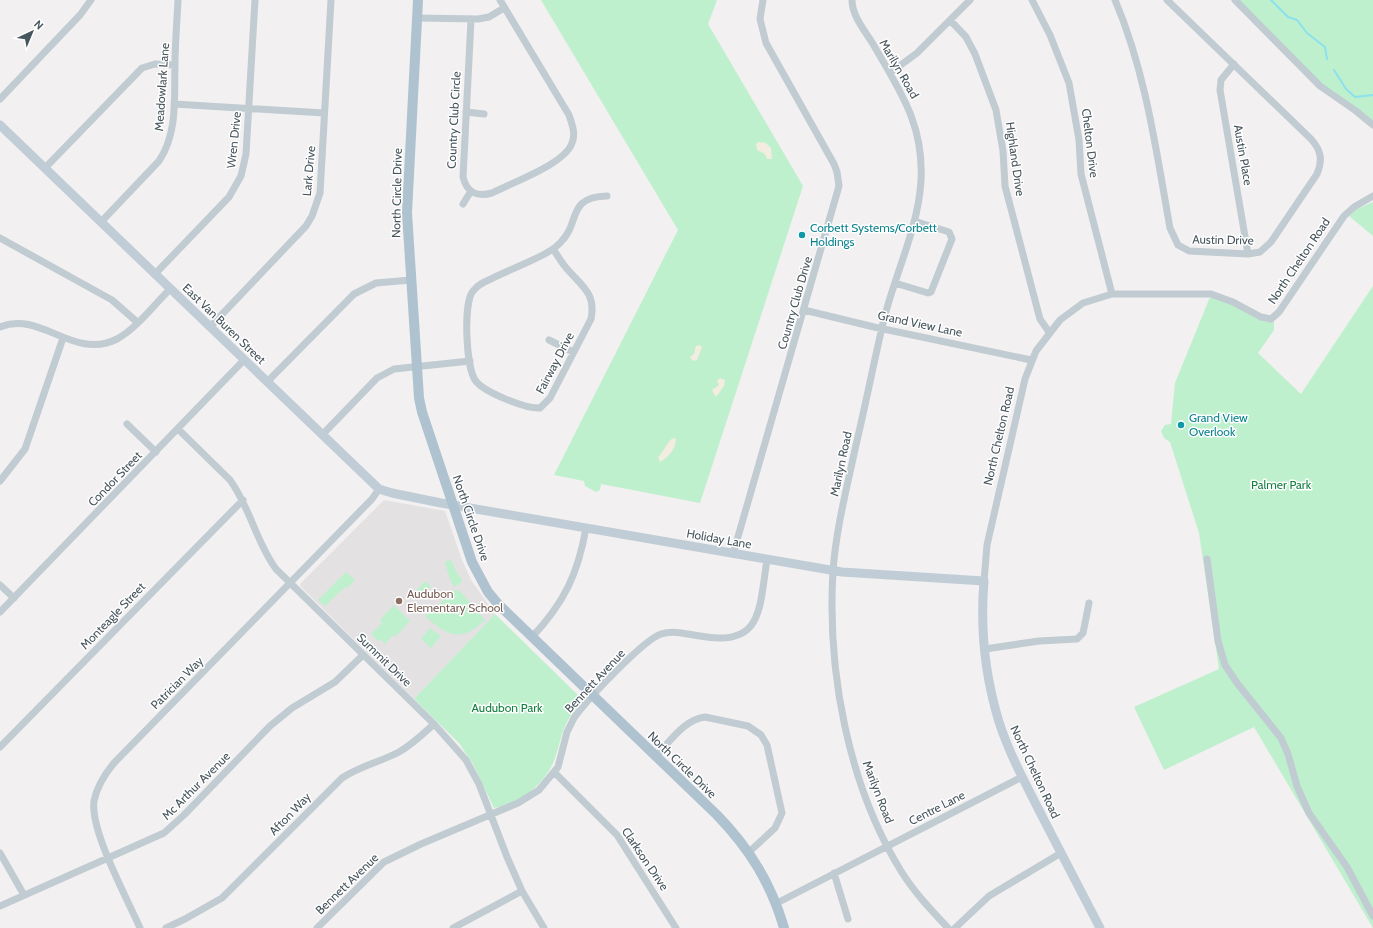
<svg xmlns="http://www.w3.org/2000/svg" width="1373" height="928" viewBox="0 0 1373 928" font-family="Cabin,sans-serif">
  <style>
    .education { fill: #e3e1e2 }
    .green { fill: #bef0cd }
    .sand { fill: #f3ece0 }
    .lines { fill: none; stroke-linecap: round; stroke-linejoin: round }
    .stream { stroke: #8be1ed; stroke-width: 2 }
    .street { stroke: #c0cbd2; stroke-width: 7 }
    .secondary { stroke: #c0cdd7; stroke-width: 9 }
    .primary { stroke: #afc2cf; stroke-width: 10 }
    .culture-dot { fill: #0f9aa8; stroke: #fff; stroke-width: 1.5 }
    .education-dot { fill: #8d6e63; stroke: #fff; stroke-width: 1.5 }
    .labels { text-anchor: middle; stroke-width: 3; stroke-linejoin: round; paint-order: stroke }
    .street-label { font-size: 12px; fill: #47555d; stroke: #fff }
    .culture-label { font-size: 12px; fill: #0d838f; stroke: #fff; text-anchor: start }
    .park-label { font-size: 12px; fill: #168043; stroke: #fff }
    .education-label { font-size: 12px; fill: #785e54; stroke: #fff; text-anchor: start }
  </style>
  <rect width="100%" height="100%" fill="#f2f0f0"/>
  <!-- education -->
  <path class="education" d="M384 500 445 511 462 560 471 580 495 614 414 699 300 586 301 583Z"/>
  <!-- green -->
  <path class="green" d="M541 0H717L708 24 803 186 700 503 601 484 600 490 596 492 585 486 584 481 554 475 678 230Z
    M1237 0H1373V122L1327 89Z
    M1373 202V236L1349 216 1355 210Z
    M1373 286V928L1254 727 1164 770 1134 707 1219 669 1199 533 1170 442 1164 438 1161 431 1165 425 1171 424 1175 383 1210 297 1229 303 1266 322H1274V330L1258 353 1301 394Z
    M451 560 457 573 462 580 461 583 454 587 449 577 445 562Z
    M346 572 355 580 347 588 345 587 325 606 318 600Z
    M425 581 431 586 421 597 415 592Z
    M455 590 460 591 485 620C462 643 446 636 425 616Z
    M394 605 410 621 396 636H392L385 644 380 639 378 641 371 634 382 623 380 620Z
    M495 614 583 700C578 708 571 714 567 722 560 735 559 750 553 763 543 785 519 805 494 808L473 764 459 743 414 699Z
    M430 628 441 636 431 648 421 639Z"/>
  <!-- sand -->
  <path class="sand" d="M758 142 766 143 771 148 772 159H767L765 154 757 150 756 144Z
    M699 345 702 347 697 360 693 361 690 357 694 354 696 346Z
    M720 378 725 380 724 386 717 396H715L712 390 719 385 717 381Z
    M674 438 676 439C676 448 668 458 660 462L658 457 660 455 670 440Z"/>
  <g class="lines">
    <!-- stream -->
    <path class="stream" d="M1271 0 1288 17 1297 20 1307 33 1325 47 1327 59
      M1334 70 1346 89 1355 97 1373 95"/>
    <!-- street -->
    <path class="street" d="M852 0C852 16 865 31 873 44 900 91 924 124 921 181 918 229 895 274 884 319 874 361 866 403 856 445 847 487 836 529 833 571 827 671 848 785 901 871 914 892 931 910 948 928
      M1032 0 1050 35 1069 83 1079 140 1081 174 1112 294
      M1115 0C1146 73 1156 150 1170 228L1178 245 1189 251 1248 254 1260 252 1271 242 1317 174C1323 160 1321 150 1311 139L1167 0
      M1235 0 1320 86 1356 111 1373 125
      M417 18 478 19 489 17 504 8
      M471 20 463 177C467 193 477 197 492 193 513 182 565 164 572 143 576 134 572 124 569 115L500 0
      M950 20 966 37 975 54 996 110 1003 151 1005 186 1040 319 1049 332
      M1234 64 1221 80 1220 90 1248 254
      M890 73 917 53 970 0
      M0 99 80 15 91 0
      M174 104 324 113
      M466 112 484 114
      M45 168 142 68 155 64 175 65
      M463 204 471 191
      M101 222 159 161C178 133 174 97 175 65 175 43 177 22 178 0
      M0 238 112 300 137 322
      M553 249C558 256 562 264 568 270 583 287 596 294 591 319L550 398 540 408C526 409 483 392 475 380 466 366 463 303 473 291 478 284 486 281 493 278 510 269 548 256 560 243 581 223 566 197 607 196
      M155 274 229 197 241 176 246 154 255 0
      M895 283 928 293 931 292 952 239 949 232 914 221
      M804 310 874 327 1031 360
      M0 327C41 310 73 361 117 339 136 329 155 304 170 289
      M210 327 306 226 312 216 320 193 331 0
      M549 340 573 352
      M267 382 354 294 376 283 411 280
      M127 424 156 452
      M178 429 230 480C250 507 256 542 276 569L434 724 466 760 479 784 507 857 522 891 544 928
      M322 435 377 378 394 369 470 361
      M0 481 25 449 63 338
      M733 554 839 186 837 172 834 164 766 43 760 19 763 0
      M1207 559 1218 641 1225 665 1237 683 1281 738 1288 754 1297 786 1309 813 1347 867 1373 916
      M984 581 987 545 1025 379 1036 351 1060 320 1083 303 1112 294H1211L1233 302 1261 317 1271 319 1279 312 1344 216 1354 207 1373 196
      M0 585 14 598
      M0 612 244 360
      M532 637C564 603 578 574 586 528
      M985 649 1039 641 1077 639 1083 633 1089 603
      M0 747 243 500
      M655 757C670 742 683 720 705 717L748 726 761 735 767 745 782 813 775 828 749 852
      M555 773 617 835 676 928
      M0 853 24 895
      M834 873 848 919
      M777 903 1022 777
      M0 906 164 833 184 815 270 726 292 708 335 682 363 655
      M140 928C127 898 90 831 94 801 97 786 104 775 114 763L372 499 379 489
      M166 928 185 919 222 898 342 778C360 766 380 762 399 752 413 744 423 734 434 724
      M317 928 384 862 421 844 518 803 539 790 558 767 567 732 574 718C586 701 643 640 661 634 673 630 687 634 700 636 763 648 759 609 767 560
      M453 928 522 891
      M955 928 989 896 1061 853"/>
    <!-- secondary -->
    <path class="secondary" d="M0 125 379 489 392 493 441 503 842 572 984 581C980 629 985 676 999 722 1010 756 1028 788 1044 820 1063 856 1081 892 1100 928"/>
    <!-- primary -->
    <path class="primary" d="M418 0 407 213 419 398 422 412 472 562 488 592 498 604 717 815C749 848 771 883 784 928"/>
  </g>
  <!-- markers -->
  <g class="culture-dot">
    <circle cx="802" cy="235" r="4"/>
    <circle cx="1181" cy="425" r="4"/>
  </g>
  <circle class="education-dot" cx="399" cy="601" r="4"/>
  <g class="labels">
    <!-- street labels -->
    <g class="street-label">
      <text transform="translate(899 69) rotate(60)" y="4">Marilyn Road</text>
      <text transform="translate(162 87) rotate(-86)" y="4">Meadowlark Lane</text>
      <text transform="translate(454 120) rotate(-87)" y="4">Country Club Circle</text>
      <text transform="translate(234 140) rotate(-84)" y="4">Wren Drive</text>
      <text transform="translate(1090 143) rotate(83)" y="4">Chelton Drive</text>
      <text transform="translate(1243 155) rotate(80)" y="4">Austin Place</text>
      <text transform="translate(1015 159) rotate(82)" y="4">Highland Drive</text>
      <text transform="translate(309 171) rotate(-85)" y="4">Lark Drive</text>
      <text transform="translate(397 193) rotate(-89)" y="4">North Circle Drive</text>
      <text transform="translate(1223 240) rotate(1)" y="4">Austin Drive</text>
      <text transform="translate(1299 261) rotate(-56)" y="4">North Chelton Road</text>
      <text transform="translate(795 303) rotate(-74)" y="4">Country Club Drive</text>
      <text transform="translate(224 324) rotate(44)" y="4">East Van Buren Street</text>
      <text transform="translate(920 324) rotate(12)" y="4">Grand View Lane</text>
      <text transform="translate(555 363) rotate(-62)" y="4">Fairway Drive</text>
      <text transform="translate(999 436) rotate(-77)" y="4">North Chelton Road</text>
      <text transform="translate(841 464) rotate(-78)" y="4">Marilyn Road</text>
      <text transform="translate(115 479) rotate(-46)" y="4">Condor Street</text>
      <text transform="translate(471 518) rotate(71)" y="4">North Circle Drive</text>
      <text transform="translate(719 539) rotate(10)" y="4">Holiday Lane</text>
      <text transform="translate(113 616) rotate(-46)" y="4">Monteagle Street</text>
      <text transform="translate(384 660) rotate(44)" y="4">Summit Drive</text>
      <text transform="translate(595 681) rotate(-47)" y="4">Bennett Avenue</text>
      <text transform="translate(177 683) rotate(-45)" y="4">Patrician Way</text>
      <text transform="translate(682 765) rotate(44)" y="4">North Circle Drive</text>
      <text transform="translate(1035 772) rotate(65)" y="4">North Chelton Road</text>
      <text transform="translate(196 786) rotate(-45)" y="4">Mc Arthur Avenue</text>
      <text transform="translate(878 792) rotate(69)" y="4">Marilyn Road</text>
      <text transform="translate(937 808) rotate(-27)" y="4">Centre Lane</text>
      <text transform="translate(290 814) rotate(-46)" y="4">Afton Way</text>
      <text transform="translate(645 859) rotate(56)" y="4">Clarkson Drive</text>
      <text transform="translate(347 884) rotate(-44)" y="4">Bennett Avenue</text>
    </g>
    <!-- culture labels -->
    <g class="culture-label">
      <text x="810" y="232">Corbett Systems/Corbett<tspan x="810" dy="14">Holdings</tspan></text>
      <text x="1189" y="422">Grand View<tspan x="1189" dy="14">Overlook</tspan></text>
    </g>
    <!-- park labels -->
    <g class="park-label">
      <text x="1281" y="489">Palmer Park</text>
      <text x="507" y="712">Audubon Park</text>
    </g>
    <!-- education labels -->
    <g class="education-label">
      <text x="407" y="598">Audubon<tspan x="407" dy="14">Elementary School</tspan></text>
    </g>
  </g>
  <!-- north arrow -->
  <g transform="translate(32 32) rotate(44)" stroke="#ffffff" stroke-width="3" paint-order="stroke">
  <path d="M0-3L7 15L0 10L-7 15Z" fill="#47555d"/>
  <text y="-6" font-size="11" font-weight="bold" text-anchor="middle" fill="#47555d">N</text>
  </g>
</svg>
